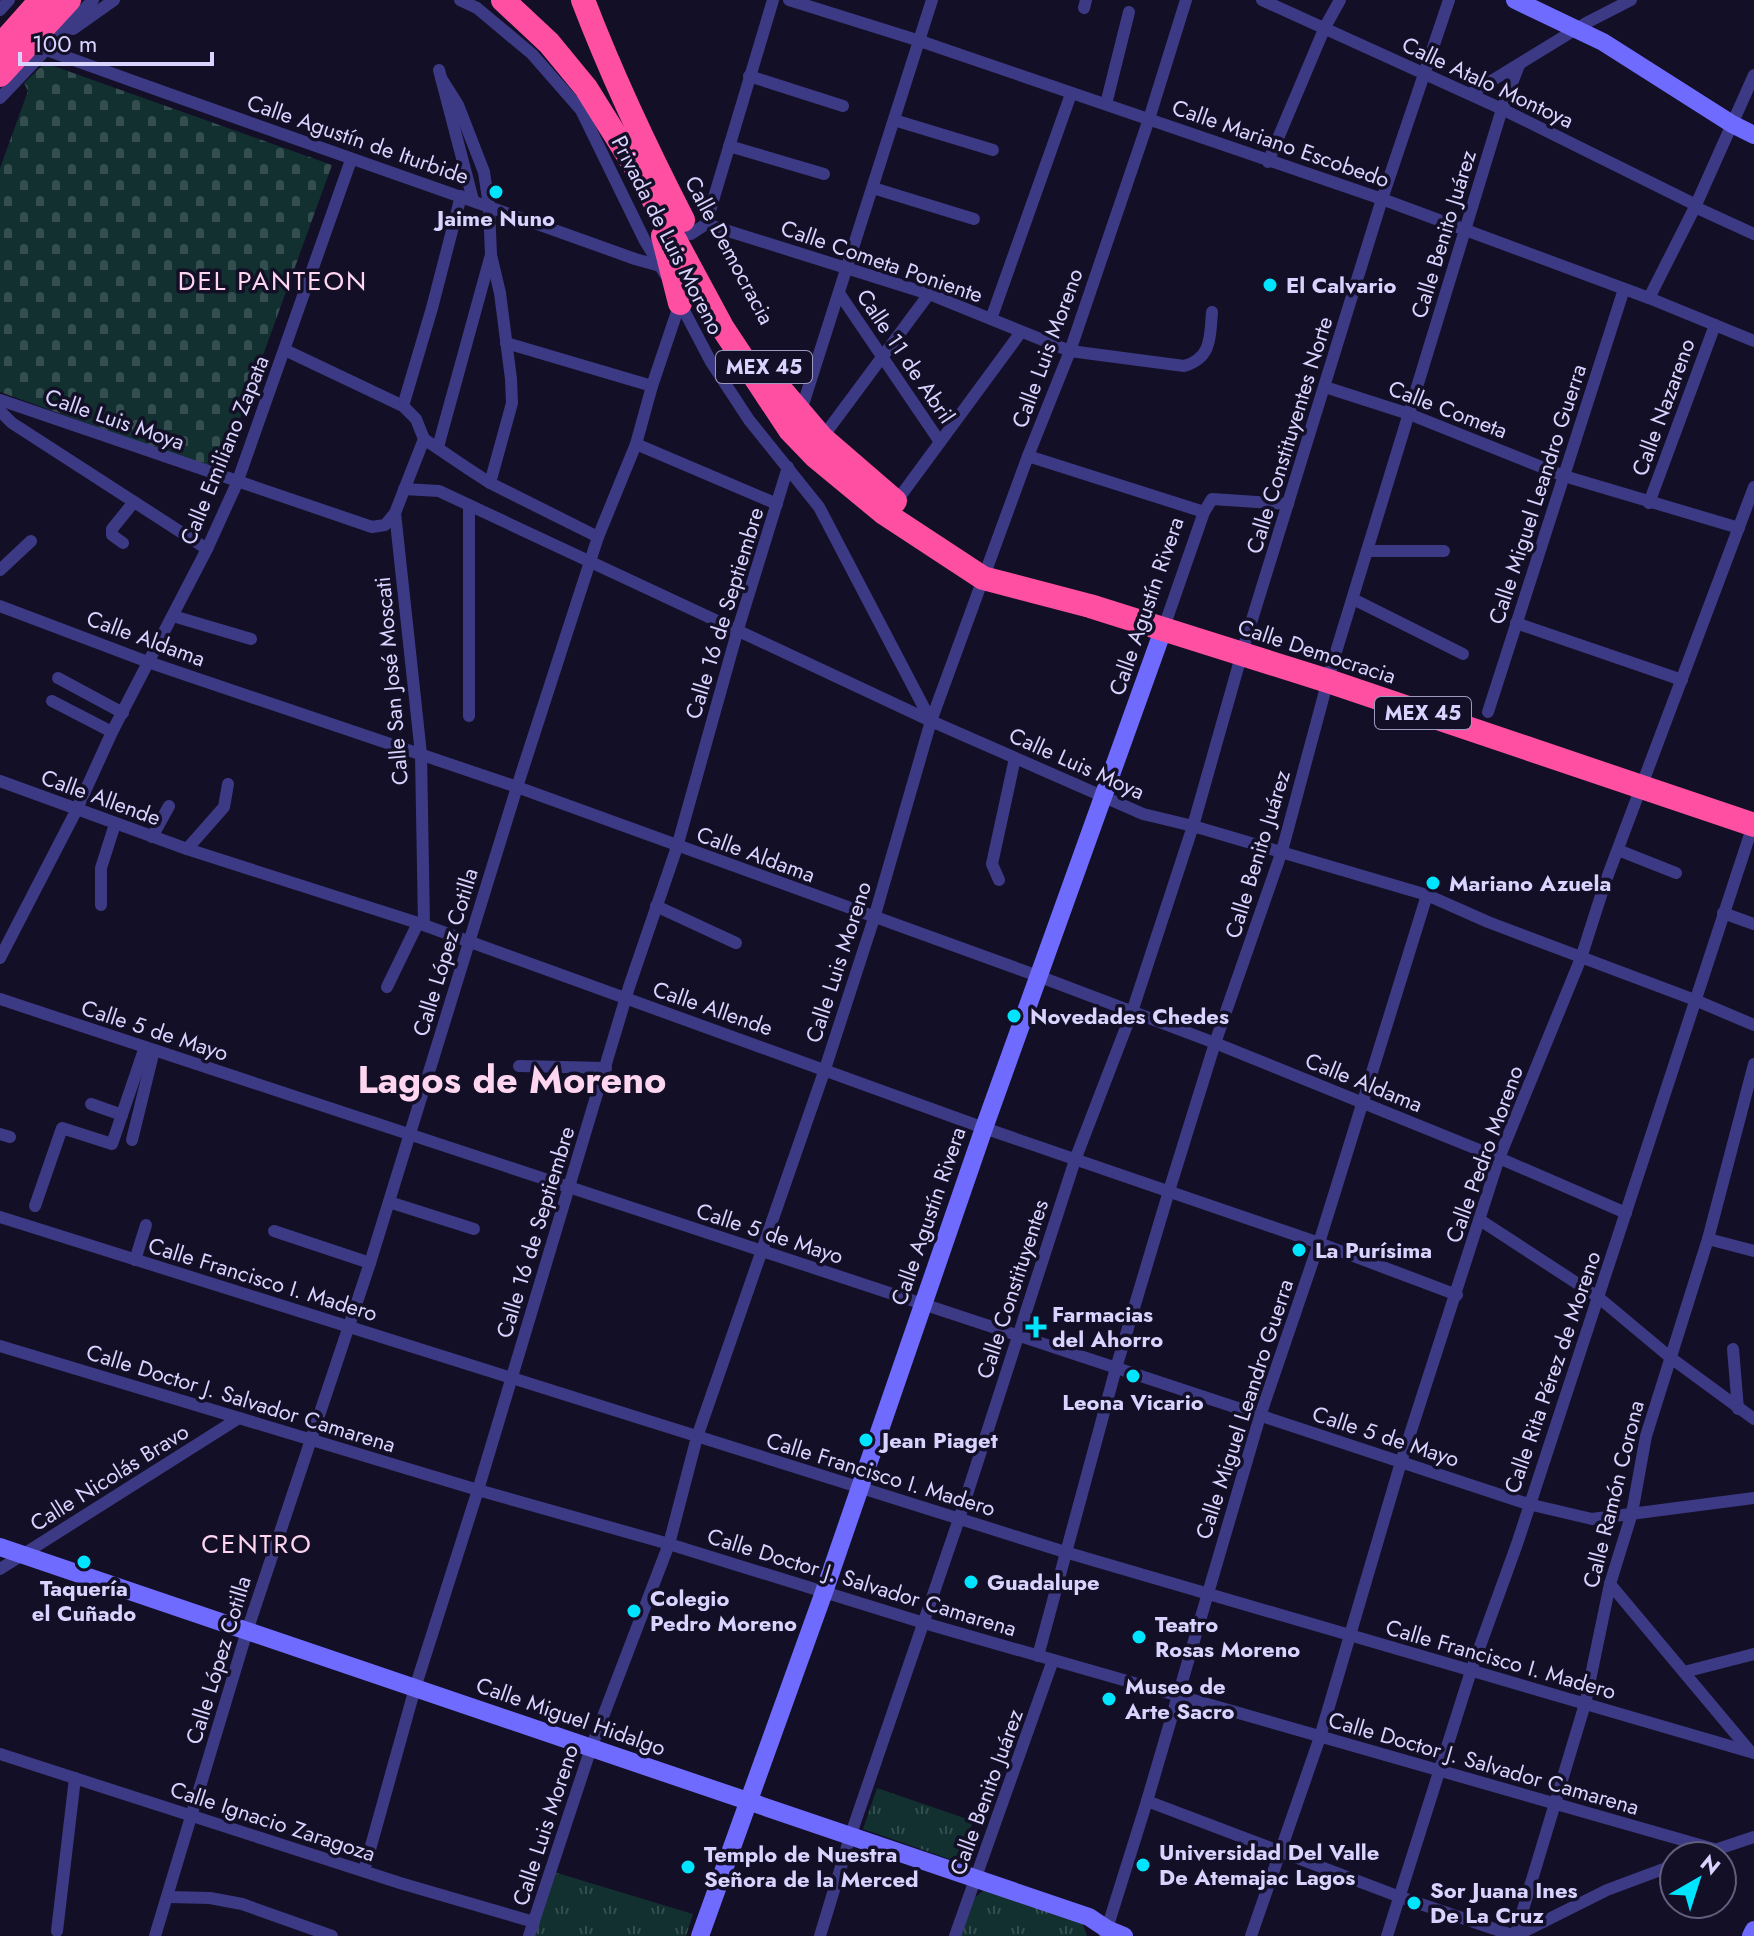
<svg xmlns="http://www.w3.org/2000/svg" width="1754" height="1936" font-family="Jost,sans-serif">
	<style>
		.grass { fill: url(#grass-tufts) }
		.cemetery { fill: url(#cemetery-stones) }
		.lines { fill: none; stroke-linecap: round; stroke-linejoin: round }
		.street { stroke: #3d3a85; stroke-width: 12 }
		.secondary { stroke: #6f6bff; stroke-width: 18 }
		.highway { stroke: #ff4fa3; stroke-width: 24 }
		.poi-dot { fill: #00e5ff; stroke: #130f26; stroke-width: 3 }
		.labels { text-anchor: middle; stroke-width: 7; stroke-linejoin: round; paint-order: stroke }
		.shield { fill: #130f26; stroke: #9e99be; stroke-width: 2 }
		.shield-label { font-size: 20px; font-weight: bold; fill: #d9d4ff }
		.street-label { font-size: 22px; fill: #d9d4ff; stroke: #130f26 }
		.poi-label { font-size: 22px; font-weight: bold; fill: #d9d4ff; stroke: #130f26; text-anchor: start }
		.quarter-label { font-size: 26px; letter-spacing: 2px; fill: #ffd6f0; stroke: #130f26 }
		.town-label { font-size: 38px; font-weight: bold; fill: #ffd6f0; stroke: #130f26 }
	</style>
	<defs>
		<pattern id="grass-tufts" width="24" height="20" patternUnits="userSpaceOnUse" patternTransform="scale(2)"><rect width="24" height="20" fill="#12302f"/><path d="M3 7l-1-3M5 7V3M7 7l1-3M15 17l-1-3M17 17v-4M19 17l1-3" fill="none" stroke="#344d4e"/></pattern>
		<pattern id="cemetery-stones" width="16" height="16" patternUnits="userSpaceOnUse" patternTransform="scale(2)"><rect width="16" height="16" fill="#12302f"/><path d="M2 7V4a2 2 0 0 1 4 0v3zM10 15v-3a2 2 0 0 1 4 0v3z" fill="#344d4e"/></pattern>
	</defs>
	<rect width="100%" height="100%" fill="#130f26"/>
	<g class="grass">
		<polygon points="877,1788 973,1821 961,1858 955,1861 863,1829"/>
		<polygon points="554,1872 693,1914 686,1936 535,1936"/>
		<polygon points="984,1890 1082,1922 1087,1936 959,1936 972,1900"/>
	</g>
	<polygon class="cemetery" points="45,63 332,165 221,471 0,392 0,168 28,91 24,83"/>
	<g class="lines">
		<g class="street">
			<polyline points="460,0 477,8 532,54 581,110 645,241 665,274"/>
			<polyline points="789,0 920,41 1382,199 1649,298 1754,341"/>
			<polyline points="1262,0 1502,109 1696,205"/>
			<polyline points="1084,8 1086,0"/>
			<polyline points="0,10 9,0"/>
			<polyline points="73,29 114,0"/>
			<path d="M44,49c197,72 395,139 591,210l25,7"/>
			<polyline points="439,70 473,200"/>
			<polyline points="749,76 843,106"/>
			<polyline points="441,78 458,105 484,172 489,206 491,255 500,293 511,379 512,403 490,483"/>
			<polyline points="1470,94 1586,23 1631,0"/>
			<polyline points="0,98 93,0"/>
			<polyline points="1106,104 1129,12"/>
			<polyline points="894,120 993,150"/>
			<polyline points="729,146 824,174"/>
			<polyline points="1268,162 1325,27 1340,0"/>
			<polyline points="873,188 974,219"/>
			<polyline points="1695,207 1754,234"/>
			<path d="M706,224l223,70 141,57 114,15c28,-8 26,-29 28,-54"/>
			<polyline points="691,234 706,224 773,0"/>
			<polyline points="839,293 940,442"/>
			<polyline points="1649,298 1695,207 1754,75"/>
			<polyline points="679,301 711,362 749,420 819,507 931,721"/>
			<polyline points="991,319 1071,94"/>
			<polyline points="506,343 652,386"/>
			<polyline points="285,350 403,406 416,419 424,439 467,468 490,483 598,537"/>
			<polyline points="1325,387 1409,414 1564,476 1739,528"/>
			<polyline points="0,400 372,527 385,525 395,513"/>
			<polyline points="403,406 432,308 461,196"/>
			<polyline points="0,411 12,423 207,549"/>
			<polyline points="800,414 932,0"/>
			<polyline points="822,438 929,294"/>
			<polyline points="636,444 777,504"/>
			<polyline points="438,447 490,258"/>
			<polyline points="1028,456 1204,512"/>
			<polyline points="404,489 439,491 931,721 1143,814 1193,826 1427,895 1488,922 1695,1000 1754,1025"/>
			<polyline points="896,502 1021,332"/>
			<polyline points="1649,503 1715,325"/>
			<polyline points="469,505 469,716"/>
			<polyline points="123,543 112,535 112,529 133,503"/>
			<polyline points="1367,551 1444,551"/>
			<polyline points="0,570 31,541"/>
			<polyline points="1353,599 1463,654"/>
			<polyline points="0,606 148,662 517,787 1038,976 1215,1043 1499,1158 1626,1213"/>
			<polyline points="173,616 251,639"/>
			<polyline points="1516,623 1682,680"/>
			<polyline points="1163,630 1204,512 1212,499 1288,504"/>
			<polyline points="58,678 123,713"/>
			<polyline points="52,701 112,732"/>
			<polyline points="1488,712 1624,289"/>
			<polyline points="0,781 187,849 418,923 984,1128 1319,1243 1457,1295"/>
			<polyline points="152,837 169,806"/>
			<polyline points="187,849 224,807 228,784"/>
			<polyline points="1618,850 1676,873"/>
			<polyline points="999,880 992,864 1015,758"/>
			<polyline points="101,905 101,868 115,824"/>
			<polyline points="656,906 736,943"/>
			<polyline points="1723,913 1754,924"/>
			<polyline points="424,925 421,754 395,513 424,439"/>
			<polyline points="0,958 76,811 112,732 207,549 237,483 351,160"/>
			<polyline points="387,987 418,923"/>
			<polyline points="0,999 1528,1504 1592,1519 1754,1498"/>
			<polyline points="519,1066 606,1068"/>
			<polyline points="91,1104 122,1115"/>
			<polyline points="0,1134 10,1137"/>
			<polyline points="132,1140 154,1050"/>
			<polyline points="389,1202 474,1229"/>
			<polyline points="35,1206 62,1128 112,1144 145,1047"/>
			<polyline points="0,1217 1065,1552 1754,1753"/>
			<polyline points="1480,1220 1598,1297 1671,1358 1754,1419"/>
			<polyline points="274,1231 370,1263"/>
			<polyline points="1708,1239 1754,1251"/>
			<polyline points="135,1260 146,1225"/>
			<polyline points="0,1346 478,1490 669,1544 924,1623 1714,1849"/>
			<polyline points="1733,1349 1738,1409"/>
			<polyline points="0,1569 239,1418"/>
			<polyline points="1610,1584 1749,1750"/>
			<polyline points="1038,1656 1116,1368 1169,1191 1215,1043 1282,851 1332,665 1502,109 1519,65"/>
			<polyline points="1684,1672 1754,1654"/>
			<polyline points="0,1754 400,1883 534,1922"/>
			<polyline points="1147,1801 1400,1897 1515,1936 1607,1890 1674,1865"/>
			<polyline points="1697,1856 1754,1837"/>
			<polyline points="364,1871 415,1688 478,1490 629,987 677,847 738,629 788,467"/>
			<polyline points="169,1897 210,1898 242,1904 332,1936"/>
			<polyline points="57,1931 75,1778"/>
			<polyline points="1105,1935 1147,1801 1260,1416 1319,1243 1427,895"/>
			<polyline points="155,1936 247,1631 370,1263 517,787 598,537 636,444 652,386 680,303"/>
			<polyline points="529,1936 591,1748 669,1544 697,1437 825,1069 874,918 931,721 1028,456 1070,351 1149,119 1186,0"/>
			<polyline points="820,1936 850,1837 959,1519 1075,1160 1132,1012 1193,826 1246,639 1382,199 1449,0"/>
			<polyline points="955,1936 1053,1660"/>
			<polyline points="1251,1936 1320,1737 1401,1462 1499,1158 1581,958 1605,883 1754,487"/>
			<polyline points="1387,1936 1471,1671 1517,1544 1754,822"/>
			<polyline points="1515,1936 1585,1704 1610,1584 1632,1513 1646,1436 1708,1239 1754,1064"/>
		</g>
		<g class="secondary">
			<polyline points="1515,0 1603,42 1732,124 1754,135"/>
			<polyline points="0,1547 1089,1917 1107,1929 1124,1936"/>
			<polyline points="700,1936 824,1592 984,1128 1163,630"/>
			<polyline points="1751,1936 1754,1930"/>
		</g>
		<g class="highway">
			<polyline points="503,0 549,43 586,88 639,173 722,327 790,430 815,456 884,513 983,578 1090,606 1328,681 1754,825"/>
			<path d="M583,0c29,76 63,148 100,220"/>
			<polyline points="0,46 41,0"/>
			<polyline points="0,75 69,0"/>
			<polyline points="663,236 680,303"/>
			<polyline points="776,384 822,438 895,501"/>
		</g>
	</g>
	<g class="poi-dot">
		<circle cx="496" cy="192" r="8"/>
		<circle cx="1270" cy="285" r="8"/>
		<circle cx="1433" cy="883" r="8"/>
		<circle cx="1014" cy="1016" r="8"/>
		<circle cx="1299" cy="1250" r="8"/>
		<path d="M1032 1315h8v8h8v8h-8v8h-8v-8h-8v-8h8z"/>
		<circle cx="1133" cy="1376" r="8"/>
		<circle cx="866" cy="1440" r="8"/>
		<circle cx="84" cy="1562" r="8"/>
		<circle cx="971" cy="1582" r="8"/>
		<circle cx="634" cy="1611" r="8"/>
		<circle cx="1139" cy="1637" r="8"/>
		<circle cx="1109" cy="1699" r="8"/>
		<circle cx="1143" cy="1865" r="8"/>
		<circle cx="688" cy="1867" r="8"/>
		<circle cx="1414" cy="1903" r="8"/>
	</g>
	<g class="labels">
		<g class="shield">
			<rect x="716" y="351" width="96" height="32" rx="6"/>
			<rect x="1375" y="697" width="96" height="32" rx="6"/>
		</g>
		<g class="shield-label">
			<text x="764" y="374">MEX 45</text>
			<text x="1423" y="720">MEX 45</text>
		</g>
		<g class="street-label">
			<text transform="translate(1488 82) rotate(25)" y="8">Calle Atalo Montoya</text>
			<text transform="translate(358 139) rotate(19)" y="8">Calle Agustín de Iturbide</text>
			<text transform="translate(1281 143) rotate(19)" y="8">Calle Mariano Escobedo</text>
			<text transform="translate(1443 234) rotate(-73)" y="8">Calle Benito Juárez</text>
			<text transform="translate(668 235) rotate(63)" y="8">Privada de Luis Moreno</text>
			<text transform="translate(730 250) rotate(62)" y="8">Calle Democracia</text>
			<text transform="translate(882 261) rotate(19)" y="8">Calle Cometa Poniente</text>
			<text transform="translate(1047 348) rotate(-70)" y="8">Calle Luis Moreno</text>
			<text transform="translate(906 356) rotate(56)" y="8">Calle 11 de Abril</text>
			<text transform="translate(1663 407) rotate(-70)" y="8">Calle Nazareno</text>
			<text transform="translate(1448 409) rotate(21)" y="8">Calle Cometa</text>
			<text transform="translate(115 419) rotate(19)" y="8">Calle Luis Moya</text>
			<text transform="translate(1289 435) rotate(-73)" y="8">Calle Constituyentes Norte</text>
			<text transform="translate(224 450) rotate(-68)" y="8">Calle Emiliano Zapata</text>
			<text transform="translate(1537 494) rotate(-72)" y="8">Calle Miguel Leandro Guerra</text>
			<text transform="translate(1146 606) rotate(-71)" y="8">Calle Agustín Rivera</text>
			<text transform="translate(724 613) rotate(-73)" y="8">Calle 16 de Septiembre</text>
			<text transform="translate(146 638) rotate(20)" y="8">Calle Aldama</text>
			<text transform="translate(1317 651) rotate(18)" y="8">Calle Democracia</text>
			<text transform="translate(391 681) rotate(-95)" y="8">Calle San José Moscati</text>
			<text transform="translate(1077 763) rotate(24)" y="8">Calle Luis Moya</text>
			<text transform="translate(101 797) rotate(20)" y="8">Calle Allende</text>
			<text transform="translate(756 854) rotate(20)" y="8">Calle Aldama</text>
			<text transform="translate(1257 854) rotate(-73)" y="8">Calle Benito Juárez</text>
			<text transform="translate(445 952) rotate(-73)" y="8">Calle López Cotilla</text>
			<text transform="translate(838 962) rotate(-72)" y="8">Calle Luis Moreno</text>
			<text transform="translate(713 1008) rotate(19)" y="8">Calle Allende</text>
			<text transform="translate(155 1030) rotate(18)" y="8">Calle 5 de Mayo</text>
			<text transform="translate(1364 1082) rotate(22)" y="8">Calle Aldama</text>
			<text transform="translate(1484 1154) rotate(-70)" y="8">Calle Pedro Moreno</text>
			<text transform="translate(928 1216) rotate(-71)" y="8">Calle Agustín Rivera</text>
			<text transform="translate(535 1232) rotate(-73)" y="8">Calle 16 de Septiembre</text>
			<text transform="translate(770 1233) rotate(18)" y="8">Calle 5 de Mayo</text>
			<text transform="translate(263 1279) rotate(17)" y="8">Calle Francisco I. Madero</text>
			<text transform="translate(1012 1289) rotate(-72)" y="8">Calle Constituyentes</text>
			<text transform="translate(1552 1372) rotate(-71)" y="8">Calle Rita Pérez de Moreno</text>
			<text transform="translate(241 1398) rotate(17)" y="8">Calle Doctor J. Salvador Camarena</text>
			<text transform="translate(1244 1409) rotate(-72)" y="8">Calle Miguel Leandro Guerra</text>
			<text transform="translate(1386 1436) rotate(18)" y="8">Calle 5 de Mayo</text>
			<text transform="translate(881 1474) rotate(17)" y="8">Calle Francisco I. Madero</text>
			<text transform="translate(109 1477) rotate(-32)" y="8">Calle Nicolás Bravo</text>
			<text transform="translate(1613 1494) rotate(-76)" y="8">Calle Ramón Corona</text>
			<text transform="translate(862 1582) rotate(17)" y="8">Calle Doctor J. Salvador Camarena</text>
			<text transform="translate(1501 1659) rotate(16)" y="8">Calle Francisco I. Madero</text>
			<text transform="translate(218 1660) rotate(-73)" y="8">Calle López Cotilla</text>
			<text transform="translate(571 1716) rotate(19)" y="8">Calle Miguel Hidalgo</text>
			<text transform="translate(1484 1763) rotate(16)" y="8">Calle Doctor J. Salvador Camarena</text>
			<text transform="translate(986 1792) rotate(-70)" y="8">Calle Benito Juárez</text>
			<text transform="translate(273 1821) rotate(18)" y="8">Calle Ignacio Zaragoza</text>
			<text transform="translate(545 1825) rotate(-72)" y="8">Calle Luis Moreno</text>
		</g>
		<g class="poi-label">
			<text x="496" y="226" text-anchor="middle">Jaime Nuno</text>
			<text x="1286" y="293">El Calvario</text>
			<text x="1449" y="891">Mariano Azuela</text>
			<text x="1030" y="1024">Novedades Chedes</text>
			<text x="1315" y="1258">La Purísima</text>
			<text x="1052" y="1322">Farmacias<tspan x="1052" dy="25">del Ahorro</tspan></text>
			<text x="1133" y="1410" text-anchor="middle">Leona Vicario</text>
			<text x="882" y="1448">Jean Piaget</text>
			<text x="987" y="1590">Guadalupe</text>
			<text x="84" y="1596" text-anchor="middle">Taquería<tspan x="84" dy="25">el Cuñado</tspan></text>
			<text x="650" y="1606">Colegio<tspan x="650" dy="25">Pedro Moreno</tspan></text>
			<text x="1155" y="1632">Teatro<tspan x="1155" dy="25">Rosas Moreno</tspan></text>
			<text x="1125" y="1694">Museo de<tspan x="1125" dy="25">Arte Sacro</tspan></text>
			<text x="1159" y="1860">Universidad Del Valle<tspan x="1159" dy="25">De Atemajac Lagos</tspan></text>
			<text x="704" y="1862">Templo de Nuestra<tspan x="704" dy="25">Señora de la Merced</tspan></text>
			<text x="1430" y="1898">Sor Juana Ines<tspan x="1430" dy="25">De La Cruz</tspan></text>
		</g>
		<g class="quarter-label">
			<text x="273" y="290">DEL PANTEON</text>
			<text x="257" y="1553">CENTRO</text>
		</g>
		<g class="town-label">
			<text x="512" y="1093">Lagos de Moreno</text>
		</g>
	</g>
	<g transform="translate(1698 1880) rotate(39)"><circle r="38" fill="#130f26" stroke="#625e7d" stroke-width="2"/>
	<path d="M0-6L14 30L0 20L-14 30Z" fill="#00e5ff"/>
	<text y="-12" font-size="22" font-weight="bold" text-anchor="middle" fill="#d9d4ff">N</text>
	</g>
	<path d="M20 52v12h192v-12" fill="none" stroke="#d9d4ff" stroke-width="4"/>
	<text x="32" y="52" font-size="24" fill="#d9d4ff" stroke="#130f26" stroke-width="6" paint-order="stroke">100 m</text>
</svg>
